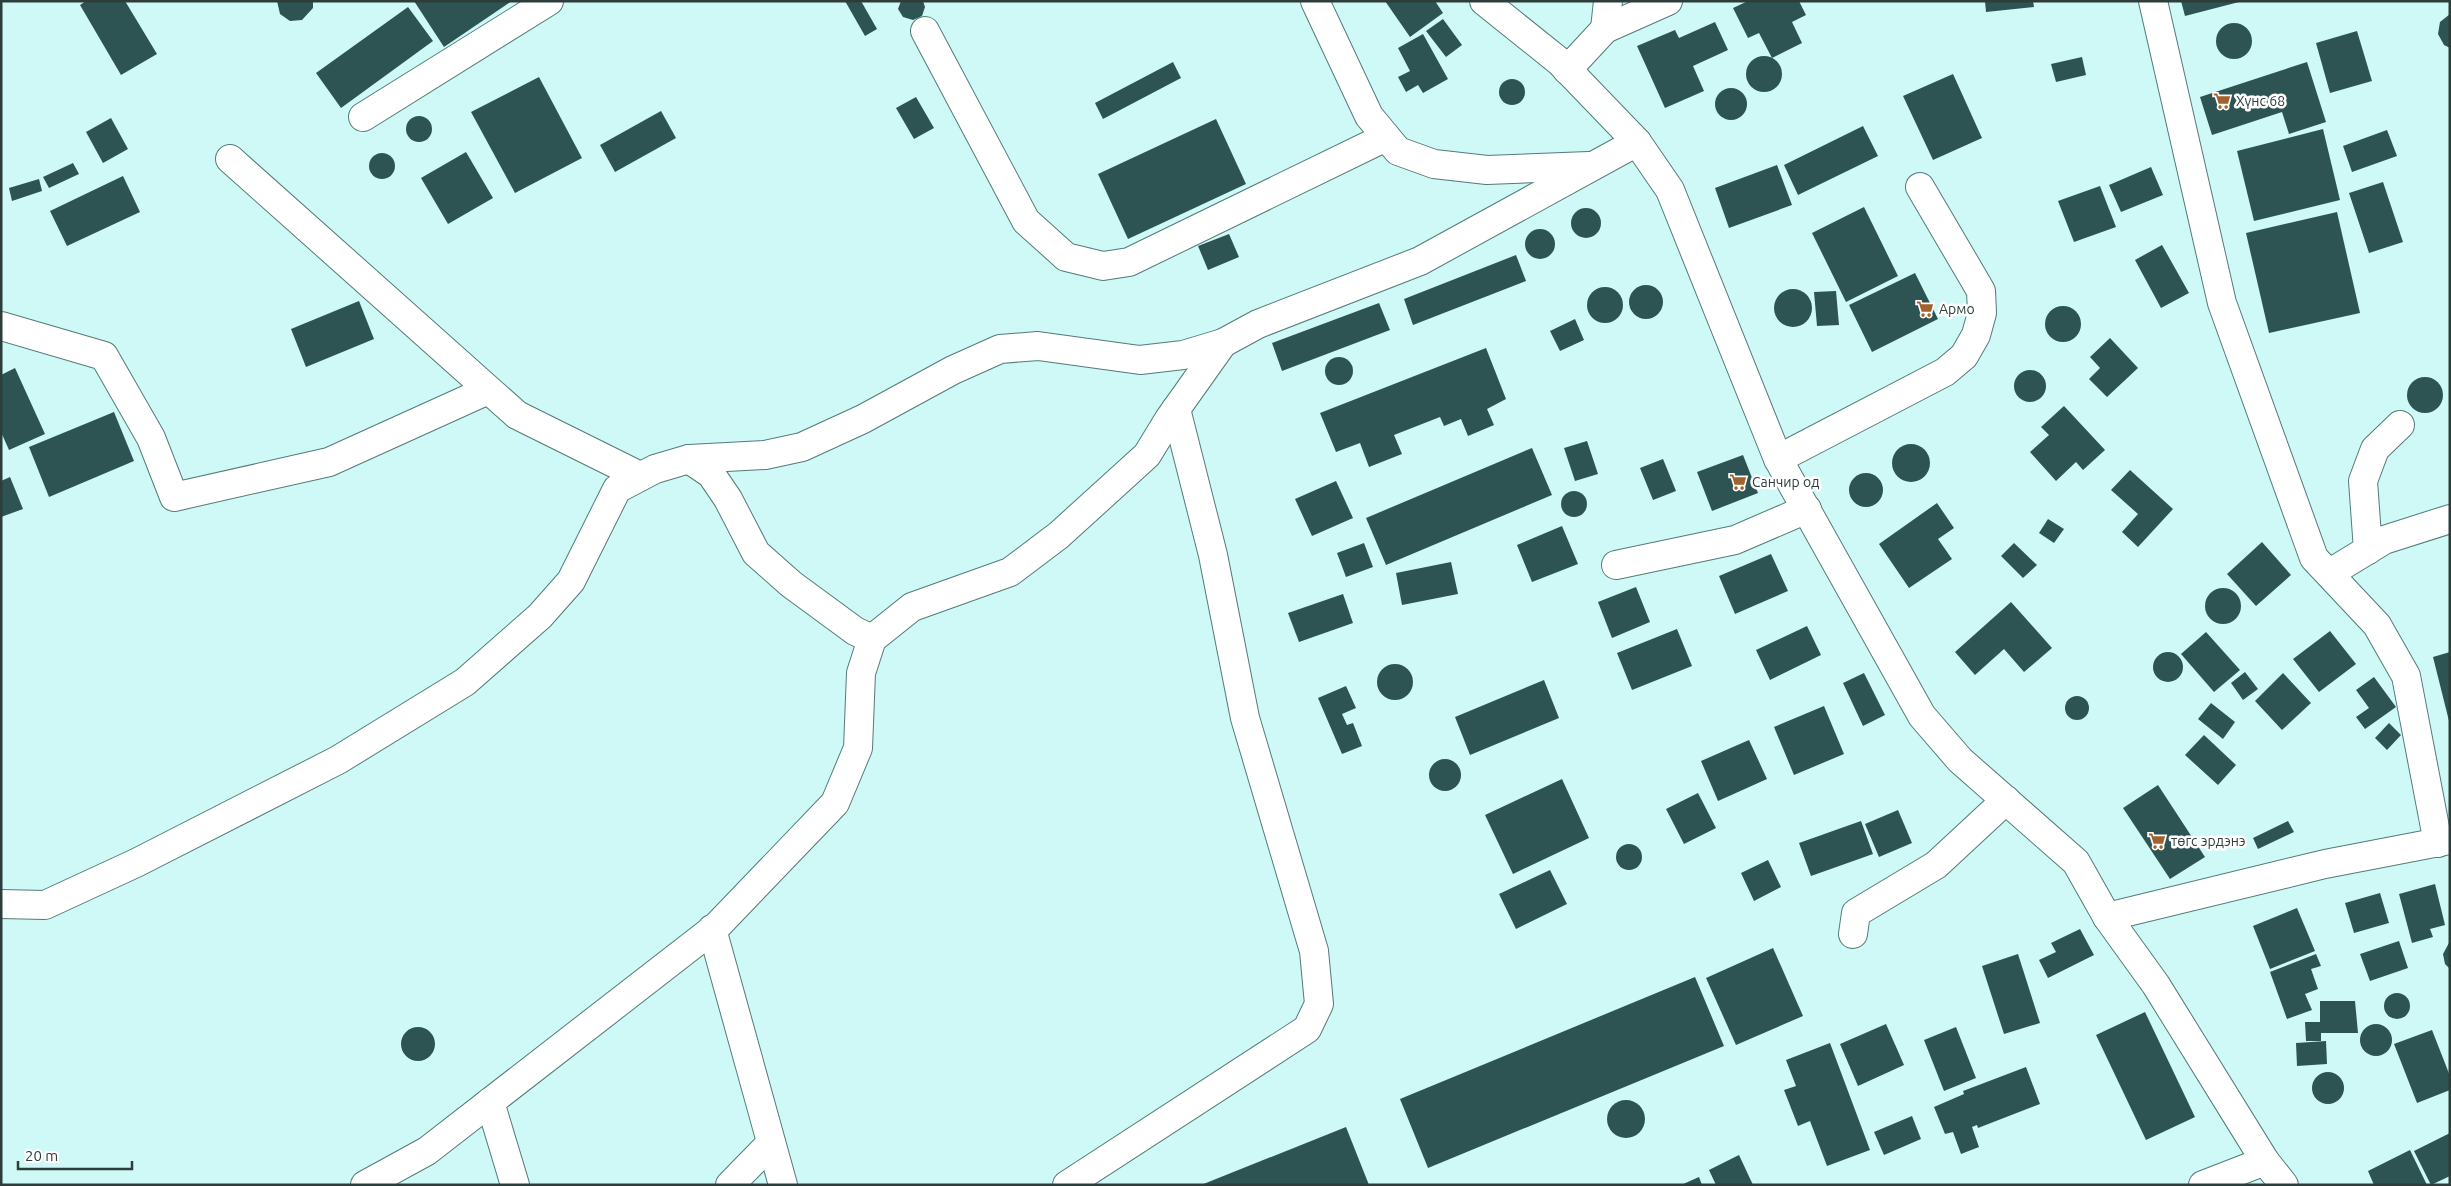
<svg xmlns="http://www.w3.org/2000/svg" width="2451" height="1186" font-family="Ubuntu,sans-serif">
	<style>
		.building { fill: #2d5452 }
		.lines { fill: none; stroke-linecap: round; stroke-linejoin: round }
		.minor-casing { stroke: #537b78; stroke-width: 30 }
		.minor { stroke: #fff; stroke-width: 28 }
		.labels { text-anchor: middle; stroke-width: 5; stroke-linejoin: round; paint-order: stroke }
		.poi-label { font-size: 14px; fill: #2c3d3c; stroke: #fff; text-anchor: start }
	</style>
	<rect width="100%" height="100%" fill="#cef9f6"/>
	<g class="building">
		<polygon points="86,1 125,1 157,54 121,75 80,5"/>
		<polygon points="277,1 313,1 313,8 302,20 290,21 280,14"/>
		<polygon points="414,1 512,1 444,47"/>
		<polygon points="845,1 861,1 877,29 865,36"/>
		<polygon points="901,1 923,1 925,7 922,16 913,20 903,17 898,9"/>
		<polygon points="1385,1 1435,1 1443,13 1410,37"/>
		<polygon points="1748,1 1799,1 1806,15 1792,22 1802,43 1772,58 1759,33 1748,38 1733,8"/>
		<polygon points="1985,1 2033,1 2034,7 1986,12"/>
		<polygon points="2181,1 2239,1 2239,2 2185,16"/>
		<polygon points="408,7 433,41 341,108 316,73"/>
		<polygon points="2450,14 2450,48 2444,45 2438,34 2440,22"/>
		<polygon points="1443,19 1462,45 1446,57 1426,31"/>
		<polygon points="1715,22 1728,50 1693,66 1704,91 1665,108 1637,46 1675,30 1679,38"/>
		<circle cx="2234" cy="41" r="18"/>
		<polygon points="2357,31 2372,81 2330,93 2316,43"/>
		<polygon points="1423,34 1448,79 1423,93 1418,85 1406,92 1398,77 1410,71 1398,48"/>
		<circle cx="1764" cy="74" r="18"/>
		<polygon points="2082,57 2086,75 2056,82 2051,64"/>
		<polygon points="1173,62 1181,78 1103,119 1095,103"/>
		<polygon points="2307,62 2326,122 2289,134 2282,112 2212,135 2200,97"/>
		<polygon points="1953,74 1982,138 1933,160 1903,96"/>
		<polygon points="539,77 582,158 515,193 471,112"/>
		<circle cx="1512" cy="92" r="13"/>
		<circle cx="1731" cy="104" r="16"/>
		<polygon points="916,97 934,128 914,139 896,108"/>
		<polygon points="661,111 676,138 615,172 600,145"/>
		<circle cx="419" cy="129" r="13"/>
		<polygon points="111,118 128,149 103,163 86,132"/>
		<polygon points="1216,119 1246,184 1128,239 1098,174"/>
		<polygon points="1863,126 1878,156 1798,195 1784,165"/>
		<polygon points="2323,129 2340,200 2254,221 2237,151"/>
		<polygon points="2387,130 2397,156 2352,172 2343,146"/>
		<polygon points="466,152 493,198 448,224 421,178"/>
		<circle cx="382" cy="166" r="13"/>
		<polygon points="73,163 79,174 49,188 43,177"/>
		<polygon points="1777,165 1792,205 1729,228 1715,188"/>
		<polygon points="2151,167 2163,195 2121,212 2109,185"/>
		<polygon points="123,176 140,212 67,246 50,211"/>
		<polygon points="39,179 42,191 12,201 9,188"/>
		<polygon points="2383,182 2403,242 2369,253 2349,193"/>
		<polygon points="2100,186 2116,227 2074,242 2058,201"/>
		<polygon points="1864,207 1898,276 1846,302 1812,233"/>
		<circle cx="1586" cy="223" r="15"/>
		<polygon points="2337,212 2360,313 2269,333 2246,233"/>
		<circle cx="1540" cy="244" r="15"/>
		<polygon points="1229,234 1239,257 1208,270 1198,246"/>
		<polygon points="2162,245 2189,293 2161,308 2135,260"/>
		<polygon points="1516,255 1526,281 1413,325 1404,299"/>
		<polygon points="1915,273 1938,319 1872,352 1849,305"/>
		<circle cx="1646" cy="302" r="17"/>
		<circle cx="1605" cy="305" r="18"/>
		<circle cx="1793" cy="308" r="19"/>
		<polygon points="1836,291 1839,325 1817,326 1814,292"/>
		<polygon points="359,301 374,339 306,367 291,329"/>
		<polygon points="1379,303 1390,330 1282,371 1272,343"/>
		<circle cx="2063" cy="324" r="18"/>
		<polygon points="1575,319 1584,340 1560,351 1550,331"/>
		<polygon points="2110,338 2138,368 2107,397 2089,379 2100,368 2090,357"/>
		<polygon points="1486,348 1506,399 1487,409 1494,425 1468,436 1461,419 1444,426 1440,417 1394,435 1402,454 1369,467 1360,443 1336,452 1320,413"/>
		<circle cx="1339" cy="371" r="14"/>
		<polygon points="15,368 45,434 9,450 1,432 1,375"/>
		<circle cx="2030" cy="386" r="16"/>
		<circle cx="2425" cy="395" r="18"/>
		<polygon points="2064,406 2105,450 2083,470 2076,462 2056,481 2030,452 2049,435 2041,427"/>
		<polygon points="114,412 134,461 49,497 29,447"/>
		<polygon points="1587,441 1598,474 1575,481 1564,448"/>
		<circle cx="1911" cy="463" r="19"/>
		<polygon points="1532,448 1552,495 1386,565 1366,518"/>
		<polygon points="1743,455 1758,493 1712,511 1697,472"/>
		<polygon points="1663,459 1676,491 1653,500 1640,468"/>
		<polygon points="2130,470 2173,509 2138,547 2122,532 2138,514 2111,490"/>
		<circle cx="1866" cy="490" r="17"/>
		<polygon points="10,477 23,509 1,517 1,481"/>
		<polygon points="1336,481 1353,518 1312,536 1295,499"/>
		<circle cx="1574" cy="504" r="13"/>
		<polygon points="1937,503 1954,528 1938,539 1952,559 1909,588 1879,544"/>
		<polygon points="2048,519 2064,529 2054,543 2039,533"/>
		<polygon points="1562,526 1578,564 1532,582 1517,545"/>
		<polygon points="2262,542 2291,575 2256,606 2227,574"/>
		<polygon points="1364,543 1373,567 1346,577 1337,553"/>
		<polygon points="2014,543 2037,565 2023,578 2001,556"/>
		<polygon points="1771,554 1788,591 1735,614 1719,576"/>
		<polygon points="1451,562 1458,594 1402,605 1396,573"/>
		<polygon points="1636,587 1650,622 1612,638 1598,602"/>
		<circle cx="2223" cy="606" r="18"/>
		<polygon points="1343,594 1353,623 1299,642 1288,613"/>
		<polygon points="2011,602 2052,648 2024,672 2004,649 1975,675 1955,652"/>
		<polygon points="1807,626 1821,655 1770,680 1756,650"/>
		<polygon points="1677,629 1692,666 1632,690 1617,653"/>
		<polygon points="2330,631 2356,664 2319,692 2293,659"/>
		<polygon points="2206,632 2240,670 2214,692 2181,654"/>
		<circle cx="2168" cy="667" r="15"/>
		<polygon points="2450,652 2450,721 2449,721 2433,657"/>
		<circle cx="1395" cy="682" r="18"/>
		<polygon points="2245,672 2258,689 2243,700 2231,683"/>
		<polygon points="1864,673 1885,715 1863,726 1843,683"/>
		<polygon points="2283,673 2311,703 2282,730 2255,701"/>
		<polygon points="2374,677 2396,707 2365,729 2356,717 2369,708 2356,690"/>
		<polygon points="1544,680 1559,718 1470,755 1455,717"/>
		<polygon points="1346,686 1356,708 1342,714 1347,725 1353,723 1362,746 1342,754 1318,698"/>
		<circle cx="2077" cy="708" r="12"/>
		<polygon points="2211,703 2235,722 2223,739 2198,719"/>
		<polygon points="1824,706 1844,754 1794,775 1774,727"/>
		<polygon points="2389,723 2401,735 2387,750 2375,738"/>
		<polygon points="2204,735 2236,765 2218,785 2185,755"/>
		<polygon points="1749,740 1767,779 1718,801 1701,761"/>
		<circle cx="1445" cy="775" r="16"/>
		<polygon points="1562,779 1589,838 1513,874 1485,815"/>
		<polygon points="2158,785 2205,857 2170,879 2123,808"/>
		<polygon points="1698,793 1716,828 1684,844 1666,809"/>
		<polygon points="1898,810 1912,843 1879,857 1865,824"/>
		<polygon points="1861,821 1873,854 1811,876 1799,843"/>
		<polygon points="2288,821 2294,832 2258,849 2253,838"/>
		<circle cx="1629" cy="857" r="13"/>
		<polygon points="1768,860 1781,887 1754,901 1741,873"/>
		<polygon points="1550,870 1567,904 1516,929 1499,894"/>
		<polygon points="2435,884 2445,925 2430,929 2433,937 2412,943 2399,894"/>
		<polygon points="2380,893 2389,923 2354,933 2345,903"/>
		<polygon points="2297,908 2315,951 2270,969 2253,926"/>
		<polygon points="2080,929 2094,955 2048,978 2039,960 2056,952 2051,943"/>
		<polygon points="2399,941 2408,968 2370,981 2360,954"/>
		<polygon points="2450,941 2450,969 2445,964 2443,954"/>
		<polygon points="1773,948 1803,1016 1736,1045 1706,978"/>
		<polygon points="2018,954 2040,1023 2004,1034 1982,966"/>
		<polygon points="2316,954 2321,966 2311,969 2318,989 2305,994 2312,1010 2287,1019 2270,972"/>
		<polygon points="1695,977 1724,1046 1428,1168 1400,1099"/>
		<circle cx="2397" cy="1006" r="13"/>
		<polygon points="2320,1001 2355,1001 2358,1033 2321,1033 2321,1041 2306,1041 2305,1022 2320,1022"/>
		<polygon points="2145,1012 2195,1117 2146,1140 2096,1035"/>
		<polygon points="1886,1024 1904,1065 1858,1086 1840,1044"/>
		<circle cx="2376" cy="1040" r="16"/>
		<polygon points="1956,1027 1976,1078 1944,1091 1924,1040"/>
		<circle cx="418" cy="1044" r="17"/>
		<polygon points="2432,1030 2450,1076 2450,1090 2417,1103 2394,1044"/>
		<polygon points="2326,1041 2327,1064 2297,1066 2296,1043"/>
		<polygon points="1830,1043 1870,1150 1827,1166 1810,1121 1798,1126 1784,1090 1796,1086 1786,1060"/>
		<polygon points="2026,1067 2040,1104 1978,1128 1977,1125 1972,1127 1979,1147 1961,1154 1953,1132 1945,1134 1934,1107 1964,1094 1963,1091"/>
		<circle cx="2328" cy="1088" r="16"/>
		<circle cx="1626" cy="1119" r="19"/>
		<polygon points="1912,1116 1921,1139 1884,1155 1874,1132"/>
		<polygon points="1346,1127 1369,1185 1201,1185"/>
		<polygon points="2450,1133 2450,1176 2431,1185 2414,1151"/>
		<polygon points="2410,1150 2427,1185 2374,1185 2368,1171"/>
		<polygon points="1739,1155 1753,1185 1716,1185 1709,1170"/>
		<polygon points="1699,1177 1702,1185 1681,1185"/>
	</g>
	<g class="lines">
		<g class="minor-casing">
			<g id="minor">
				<polyline points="1315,1 1369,116 1398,151 1434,164 1487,170 1589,166"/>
				<polyline points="1484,1 1560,62 1637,142 1670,190 1778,459 1922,716 1960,760 2076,862 2107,917 2156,985 2265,1161 2203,1185"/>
				<polyline points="2153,1 2222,303 2314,558 2377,625 2406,676 2438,843"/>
				<polyline points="1605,29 1608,1"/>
				<polyline points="925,31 1026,221 1066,257 1103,266 1129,262 1386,137"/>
				<polyline points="1567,70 1605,29 1668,1"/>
				<polyline points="363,117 549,1"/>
				<polyline points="230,159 517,415 640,476"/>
				<polyline points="1,326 104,356 151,438 174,497 329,462 488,390"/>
				<polyline points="689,459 711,474 728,499 756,553 791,584 855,631 872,639"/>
				<polyline points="1778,459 1945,372 1964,356 1976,335 1982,313 1981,291 1920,187"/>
				<polyline points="2368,550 2363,481 2375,449 2400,425"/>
				<polyline points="1616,565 1735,540 1807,509"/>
				<polyline points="2330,573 2384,540 2450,519"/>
				<polyline points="1,904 45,905 136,863 338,760 465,682 540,616 571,581 617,489 655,469 689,459 765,455 802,447 863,419 953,370 1000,349 1038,346 1140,360 1183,355 1223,343"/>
				<polyline points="2107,917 2325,864 2450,840"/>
				<polyline points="712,929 783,1185"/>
				<polyline points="1853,934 1856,913 1936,865 2006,800"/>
				<polyline points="490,1102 515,1185"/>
				<polyline points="2265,1161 2284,1185"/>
				<polyline points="365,1185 427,1151 717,926 835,803 858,748 861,673 872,639 912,607 1010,572 1059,535 1147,455 1169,419 1223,343 1258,324 1420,261 1637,142"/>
				<polyline points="730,1185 771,1143"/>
				<polyline points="1067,1185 1307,1029 1319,1004 1314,951 1245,718 1213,555 1176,409"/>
			</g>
		</g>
		<use href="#minor" class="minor"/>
	</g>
	<defs>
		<g id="supermarket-bare" transform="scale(1.35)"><path d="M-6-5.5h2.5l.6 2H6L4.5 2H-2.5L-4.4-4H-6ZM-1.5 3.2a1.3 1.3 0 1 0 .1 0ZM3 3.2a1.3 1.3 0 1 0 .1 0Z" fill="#a2622c" stroke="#fff" stroke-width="2.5" paint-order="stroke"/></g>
	</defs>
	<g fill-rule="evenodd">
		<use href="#supermarket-bare" x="2222" y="101"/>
		<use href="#supermarket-bare" x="1925" y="309"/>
		<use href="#supermarket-bare" x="1738" y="482"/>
		<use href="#supermarket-bare" x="2157" y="841"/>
	</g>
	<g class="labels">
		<g class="poi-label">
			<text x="2236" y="106">Хүнс 68</text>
			<text x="1939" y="314">Армо</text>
			<text x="1752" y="487">Санчир од</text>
			<text x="2171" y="846">төгс эрдэнэ</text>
		</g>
	</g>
	<rect width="2451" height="1186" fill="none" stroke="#2c3d3c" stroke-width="5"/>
	<path d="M18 1161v8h114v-8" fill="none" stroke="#2c3d3c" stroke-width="2.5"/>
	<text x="25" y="1161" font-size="15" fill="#2c3d3c" stroke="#ffffff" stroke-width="4" paint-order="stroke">20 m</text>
</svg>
